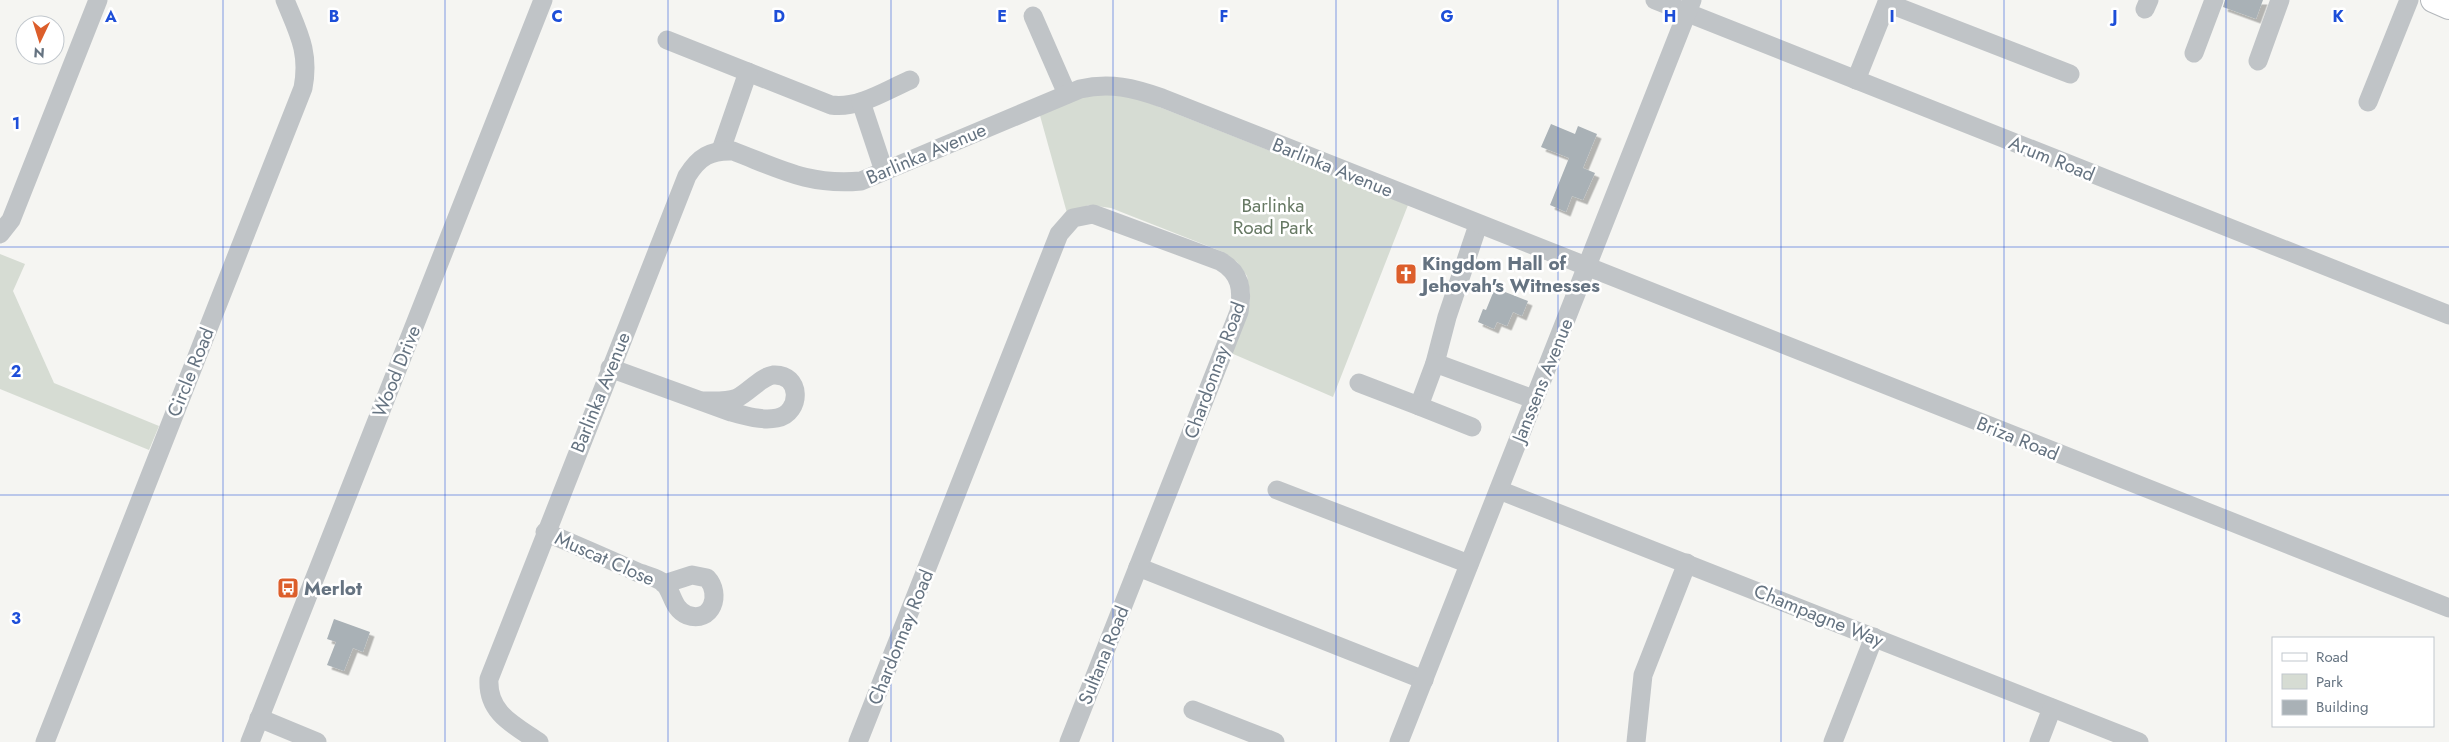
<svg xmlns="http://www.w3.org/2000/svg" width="2449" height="742" font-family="Jost,sans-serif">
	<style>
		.green { fill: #d6dcd3 }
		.building { fill: #a9b1b6; filter: url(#shadow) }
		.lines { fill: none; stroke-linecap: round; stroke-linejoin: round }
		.major-casing { stroke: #b3b7bb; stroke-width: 26 }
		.minor { stroke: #c0c4c7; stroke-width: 19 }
		.major { stroke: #fff; stroke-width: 24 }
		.grid { fill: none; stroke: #1d4ed8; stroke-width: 1; stroke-opacity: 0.55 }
		.labels { text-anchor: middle; stroke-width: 5; stroke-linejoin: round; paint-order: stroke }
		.street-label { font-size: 19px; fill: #657381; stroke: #fff }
		.park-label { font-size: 19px; fill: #677964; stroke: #fff }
		.poi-label { font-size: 19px; font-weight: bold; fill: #657381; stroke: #fff; text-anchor: start }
		.grid-label { font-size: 16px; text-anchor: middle; font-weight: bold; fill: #1d4ed8; stroke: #fff; stroke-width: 5; stroke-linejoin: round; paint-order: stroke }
	</style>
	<defs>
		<filter id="shadow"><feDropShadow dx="4.5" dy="4.5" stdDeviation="0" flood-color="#0004"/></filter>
	</defs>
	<rect width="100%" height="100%" fill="#f5f5f2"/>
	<g class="green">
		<polygon points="1094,93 1134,97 1408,205 1333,397 1231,353 1250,303 1250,294 1247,276 1237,262 1223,252 1111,208 1089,205 1067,213 1039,112"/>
		<polygon points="0,254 25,264 13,291 54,383 159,426 149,450 0,389"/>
	</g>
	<g class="building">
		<polygon points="2225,0 2263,0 2256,19 2223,7"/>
		<polygon points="1551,124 1575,134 1578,126 1597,134 1583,168 1595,173 1583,200 1572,196 1566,212 1550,205 1569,158 1541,147"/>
		<polygon points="1495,288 1528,301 1522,316 1513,312 1507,326 1497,322 1494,329 1478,322 1483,309 1486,310"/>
		<polygon points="334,619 370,632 363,652 353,648 344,671 327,665 336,642 327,639"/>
	</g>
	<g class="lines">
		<g class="major-casing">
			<polyline id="major" points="2433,0 2449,7"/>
		</g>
		<g class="minor">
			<polyline points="1655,0 2449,315"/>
			<polyline points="1887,3 2070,74"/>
			<polyline points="2145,9 2149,0"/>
			<polyline points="1033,16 1067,94"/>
			<path d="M667,40l164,65c27,4 54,-14 79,-25"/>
			<polyline points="2194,53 2214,0"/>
			<polyline points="2258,61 2280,0"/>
			<polyline points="1856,80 1888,0"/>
			<polyline points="861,102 884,171"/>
			<polyline points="2368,102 2409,0"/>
			<polyline points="721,150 748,72"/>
			<polyline points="0,234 11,220 98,0"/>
			<polyline points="1435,363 1447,317 1478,225"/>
			<path d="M610,368l121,44c14,4 31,9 46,6 25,-5 25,-45 -4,-43 -12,2 -24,17 -36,23 -10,4 -23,3 -34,3"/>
			<polyline points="1359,383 1419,406 1435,363 1533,399"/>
			<polyline points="1419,406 1472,427"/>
			<polyline points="1277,490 1469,564"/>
			<polyline points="1499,490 2139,742"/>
			<path d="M545,532c31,13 61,26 92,40 7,3 22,6 28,12 8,10 8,25 22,31 25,9 35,-21 20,-37l-15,-3 -28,9"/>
			<polyline points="1138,567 1424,680"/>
			<polyline points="1193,710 1275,742"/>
			<polyline points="259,718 317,742"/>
			<path d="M45,742l258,-654c7,-36 -5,-56 -18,-88"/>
			<polyline points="250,742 543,0"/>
			<path d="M539,742c-25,-17 -52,-29 -50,-63l198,-503c12,-19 23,-26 46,-25 47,18 76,35 128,30l219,-92c30,-7 54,-1 82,9l1287,510"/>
			<path d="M858,742l201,-508 14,-16 20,-4 127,47c21,12 23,29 19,51l-170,430"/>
			<polyline points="1399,742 1692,0"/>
			<polyline points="1636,742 1643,675 1687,563"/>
			<polyline points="1833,742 1874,637"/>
			<polyline points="2039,742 2052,708"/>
		</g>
		<use href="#major" class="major"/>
	</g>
	<path class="grid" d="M223,0v742M445,0v742M668,0v742M891,0v742M1113,0v742M1336,0v742M1558,0v742M1781,0v742M2004,0v742M2226,0v742M0,247h2449M0,495h2449"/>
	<defs>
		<g id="church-square" transform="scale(1.125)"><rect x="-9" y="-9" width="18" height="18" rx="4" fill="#dc5e2b" stroke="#fff"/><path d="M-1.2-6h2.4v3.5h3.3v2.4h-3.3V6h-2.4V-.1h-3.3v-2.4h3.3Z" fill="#fff"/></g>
		<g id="bus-square" transform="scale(1.125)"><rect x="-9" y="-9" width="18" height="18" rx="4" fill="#dc5e2b" stroke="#fff"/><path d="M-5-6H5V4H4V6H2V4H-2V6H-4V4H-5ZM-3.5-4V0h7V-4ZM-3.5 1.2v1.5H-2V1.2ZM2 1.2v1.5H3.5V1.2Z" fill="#fff"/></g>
	</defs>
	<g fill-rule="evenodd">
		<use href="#church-square" x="1406" y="274"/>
		<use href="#bus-square" x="288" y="588"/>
	</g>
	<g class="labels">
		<g class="street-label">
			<text transform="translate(926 153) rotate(-23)" y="7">Barlinka Avenue</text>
			<text transform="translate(2052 158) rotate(22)" y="7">Arum Road</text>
			<text transform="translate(1333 167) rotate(22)" y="7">Barlinka Avenue</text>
			<text transform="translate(1214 370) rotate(-70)" y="7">Chardonnay Road</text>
			<text transform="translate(396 371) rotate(-68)" y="7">Wood Drive</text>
			<text transform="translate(190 372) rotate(-68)" y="7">Circle Road</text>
			<text transform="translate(1542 380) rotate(-68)" y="7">Janssens Avenue</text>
			<text transform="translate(600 392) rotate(-68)" y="7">Barlinka Avenue</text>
			<text transform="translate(2018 438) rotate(22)" y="7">Briza Road</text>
			<text transform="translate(605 558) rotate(24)" y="7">Muscat Close</text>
			<text transform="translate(1819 615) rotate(22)" y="7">Champagne Way</text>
			<text transform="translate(900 637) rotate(-68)" y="7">Chardonnay Road</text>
			<text transform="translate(1103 655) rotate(-68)" y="7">Sultana Road</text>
		</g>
		<g class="park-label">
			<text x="1273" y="212">Barlinka<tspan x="1273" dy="22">Road Park</tspan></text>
		</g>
		<g class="poi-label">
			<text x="1422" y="270">Kingdom Hall of<tspan x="1422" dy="22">Jehovah's Witnesses</tspan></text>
			<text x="304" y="595">Merlot</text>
		</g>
	</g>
	<g class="grid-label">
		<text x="111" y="22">A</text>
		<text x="334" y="22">B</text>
		<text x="557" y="22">C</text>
		<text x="779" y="22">D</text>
		<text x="1002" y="22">E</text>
		<text x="1224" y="22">F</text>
		<text x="1447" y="22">G</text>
		<text x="1670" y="22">H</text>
		<text x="1892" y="22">I</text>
		<text x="2115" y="22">J</text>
		<text x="2338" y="22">K</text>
		<text x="16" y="129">1</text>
		<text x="16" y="377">2</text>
		<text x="16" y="624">3</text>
	</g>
	<rect x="2272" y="637" width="162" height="90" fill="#ffffff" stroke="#c1c7cd"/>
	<rect x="2282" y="653" width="25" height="8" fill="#ffffff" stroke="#c1c7cd"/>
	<text x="2316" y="662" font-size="15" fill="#657381">Road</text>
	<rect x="2282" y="674" width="25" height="15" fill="#d6dcd3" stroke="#c1c7cd"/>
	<text x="2316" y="687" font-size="15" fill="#657381">Park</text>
	<rect x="2282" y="700" width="25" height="15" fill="#a9b1b6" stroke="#c1c7cd"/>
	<text x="2316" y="712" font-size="15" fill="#657381">Building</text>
	<g transform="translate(40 40) rotate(184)"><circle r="24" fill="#ffffff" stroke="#c1c7cd"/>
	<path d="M0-4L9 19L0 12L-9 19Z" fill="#dc5e2b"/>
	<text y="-8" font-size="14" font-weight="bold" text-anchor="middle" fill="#657381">N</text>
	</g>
</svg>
